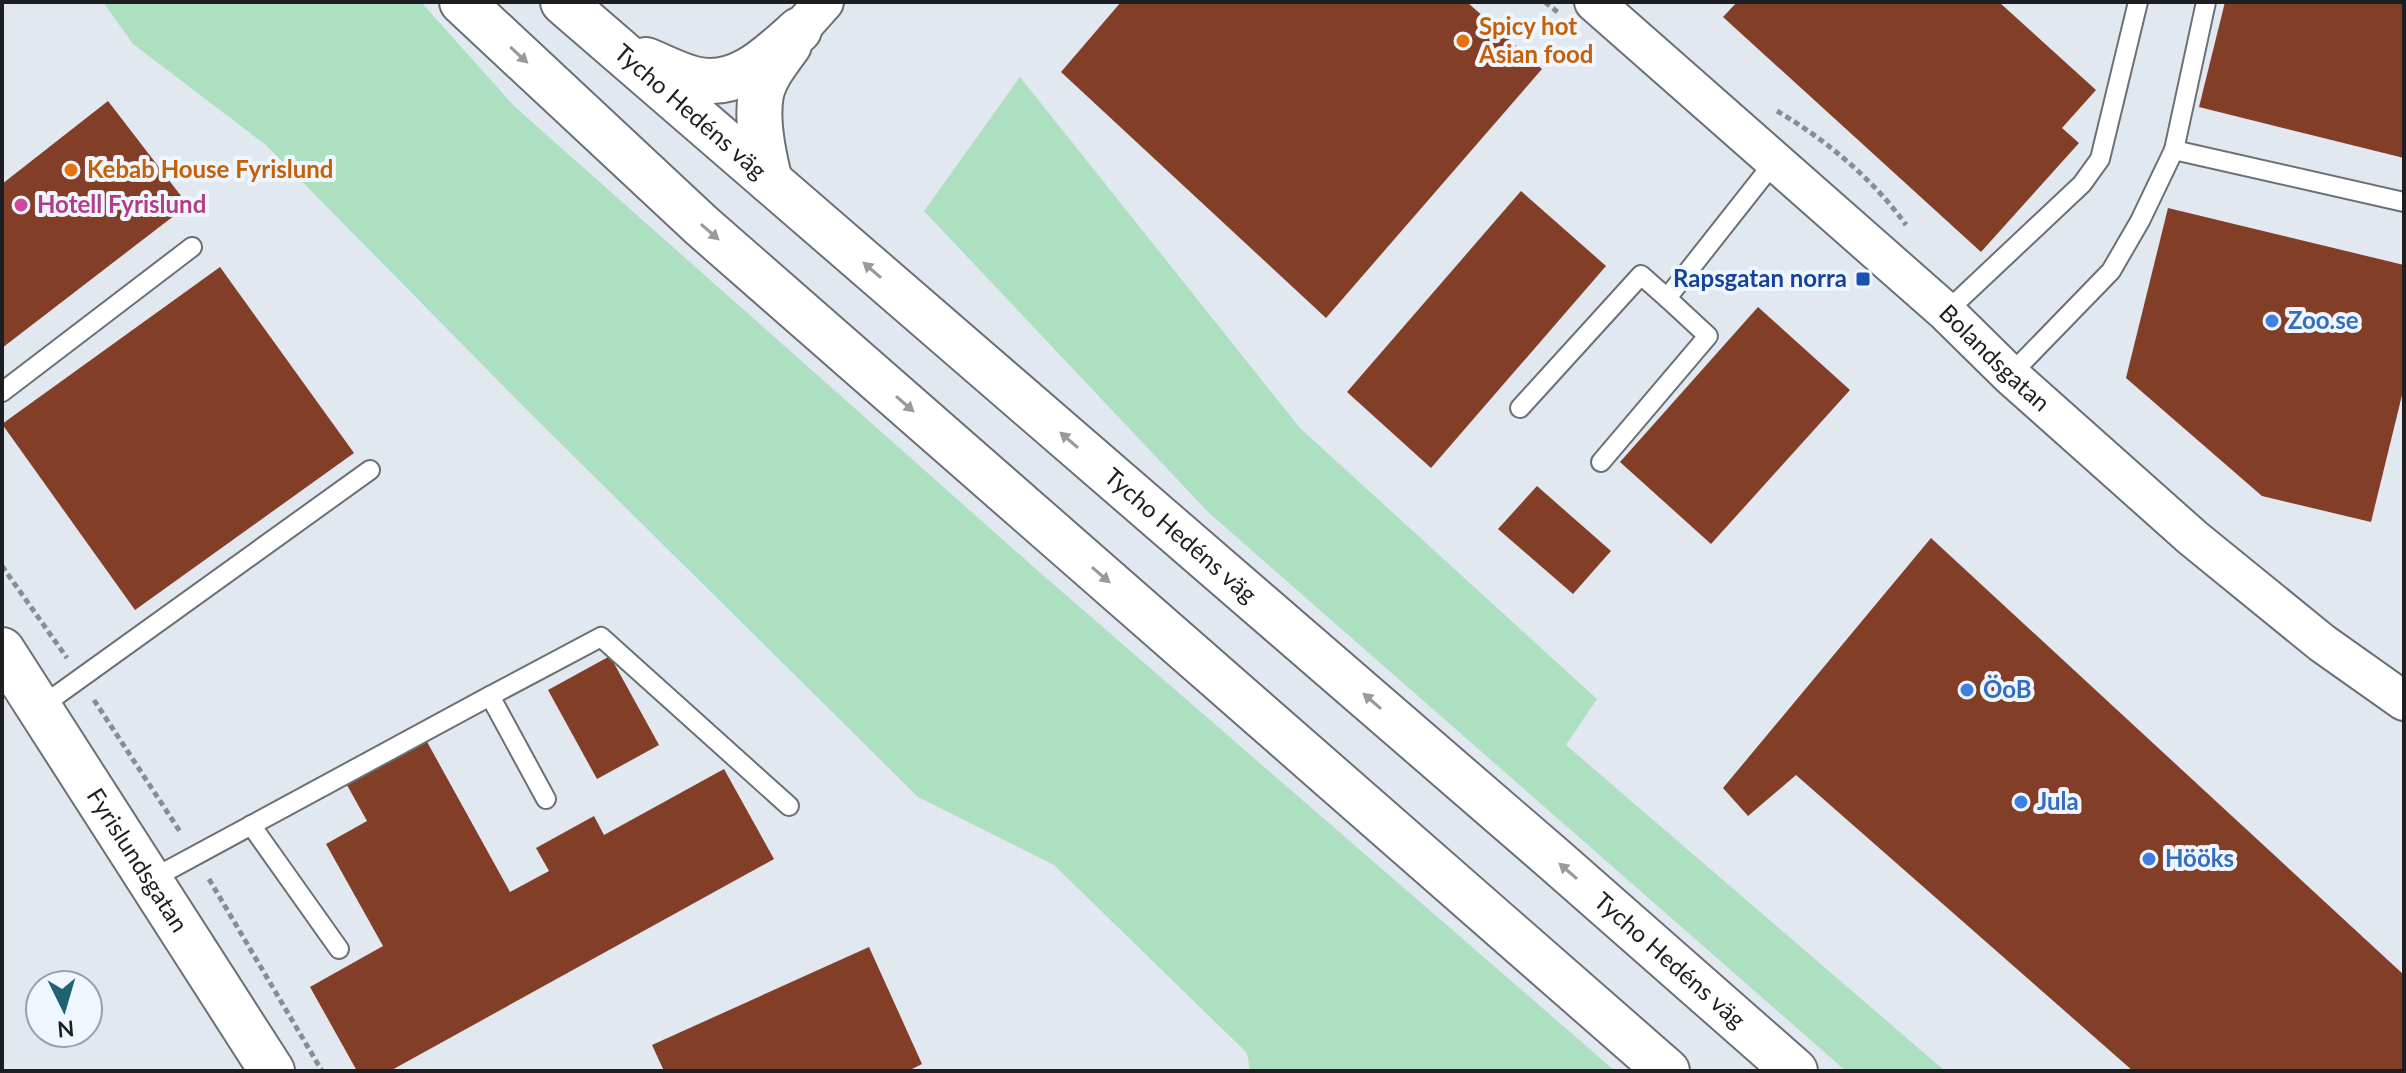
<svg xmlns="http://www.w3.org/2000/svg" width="2406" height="1073" font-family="Lato,sans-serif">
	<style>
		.green { fill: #ade0c0 }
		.building { fill: #833e27 }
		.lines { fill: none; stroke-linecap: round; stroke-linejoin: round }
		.lane-casing { stroke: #6b7077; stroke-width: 22 }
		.street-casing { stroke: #6b7077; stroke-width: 42 }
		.secondary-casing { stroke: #6b7077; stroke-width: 48 }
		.path { stroke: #898d93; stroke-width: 5; stroke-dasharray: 6 4; stroke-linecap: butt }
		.lane { stroke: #fff; stroke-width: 18 }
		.street { stroke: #fff; stroke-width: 38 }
		.secondary { stroke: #fff; stroke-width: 44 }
		.oneway { fill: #999a9b }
		.food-dot { fill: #e8710a; stroke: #eff6fd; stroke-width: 3 }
		.hotel-dot { fill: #d1479c; stroke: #eff6fd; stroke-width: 3 }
		.transit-dot { fill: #1a4fb4; stroke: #eff6fd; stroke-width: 3 }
		.shop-dot { fill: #3f7fe0; stroke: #eff6fd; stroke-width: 3 }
		.labels { text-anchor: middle; stroke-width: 8; stroke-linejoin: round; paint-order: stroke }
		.food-label { font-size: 24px; font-weight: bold; fill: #c56008; stroke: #eff6fd; text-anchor: start }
		.street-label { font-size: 24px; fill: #1c1e21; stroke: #eff6fd }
		.hotel-label { font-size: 24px; font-weight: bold; fill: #b23c85; stroke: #eff6fd; text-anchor: start }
		.transit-label { font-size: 24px; font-weight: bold; fill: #164399; stroke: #eff6fd; text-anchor: end }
		.shop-label { font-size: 24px; font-weight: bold; fill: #366cbe; stroke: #eff6fd; text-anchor: start }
	</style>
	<rect width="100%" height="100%" fill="#e2e8f0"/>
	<g class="green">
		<polygon points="103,2 421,2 514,106 1037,570 1615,1071 1250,1071 1247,1053 1054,865 918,797 525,408 266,145 133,44"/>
		<polygon points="1020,77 1300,428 1597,699 1566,745 1945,1071 1846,1071 1209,513 924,211"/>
	</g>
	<g class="building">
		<polygon points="1121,2 1467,2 1542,69 1326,318 1061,72"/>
		<polygon points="1737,2 1999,2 2096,90 2062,128 2079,143 1981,252 1723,17"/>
		<polygon points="2225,2 2404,2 2404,158 2199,107"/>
		<polygon points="108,101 188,205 2,348 2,184"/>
		<polygon points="1521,191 1606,266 1431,468 1347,392"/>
		<polygon points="2168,208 2404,265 2404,387 2371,522 2262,496 2126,378"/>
		<polygon points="220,267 354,453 135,610 2,424"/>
		<polygon points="1758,307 1850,390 1711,544 1620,462"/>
		<polygon points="1537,486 1611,551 1573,594 1498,529"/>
		<polygon points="1931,538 2404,975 2404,1071 2133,1071 1796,775 1748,816 1723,788"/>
		<polygon points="610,656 659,745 597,779 548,690"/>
		<polygon points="426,740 510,892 549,871 536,848 594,816 604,835 724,769 774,859 390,1071 357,1071 310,987 383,946 326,844 367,821 347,785"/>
		<polygon points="869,947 922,1064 908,1071 664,1071 652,1045"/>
	</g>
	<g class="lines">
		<g class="lane-casing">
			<g id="lane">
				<polyline points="2174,150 2206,2"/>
				<polyline points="1946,312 2082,184 2100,159 2138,2"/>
				<polyline points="2010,375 2111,271 2140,221 2174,150 2404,202"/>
				<polyline points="2,392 192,247"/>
				<polyline points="1520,408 1641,275 1667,298 1775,161"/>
				<polyline points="1601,462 1708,336 1667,298"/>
				<polyline points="490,696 601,637 789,806"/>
				<polyline points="39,708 370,470"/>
				<polyline points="251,825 339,949"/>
				<polyline points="150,880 490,696 546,799"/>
			</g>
		</g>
		<g class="street-casing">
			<g id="street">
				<path id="s1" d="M1594,2l352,310 64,63 183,163 129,105 82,58"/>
				<polyline points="799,30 824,2"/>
			</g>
		</g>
		<g class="secondary-casing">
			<g id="secondary">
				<polyline points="462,2 702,226 1667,1071"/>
				<path id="s2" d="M563,2l992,858 240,211"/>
				<path d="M646,60c15,6 31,15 48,19 43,11 76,-23 105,-49"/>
				<path d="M770,181c-7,-27 -14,-60 -9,-87 4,-18 17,-34 28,-49"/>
				<path id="s3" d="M2,650l270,421"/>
			</g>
		</g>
		<g class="path">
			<polyline points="1545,2 1560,14"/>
			<path d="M1777,111c48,28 97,69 129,114"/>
			<polyline points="2,566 67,658"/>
			<polyline points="94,700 181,833"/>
			<polyline points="209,879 322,1071"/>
		</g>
		<use href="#lane" class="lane"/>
		<use href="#street" class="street"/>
		<use href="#secondary" class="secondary"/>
	</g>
	<defs><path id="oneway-solid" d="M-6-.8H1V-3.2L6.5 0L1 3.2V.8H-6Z" transform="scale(2)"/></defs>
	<g class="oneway">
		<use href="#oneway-solid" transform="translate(519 55) rotate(43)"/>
		<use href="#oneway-solid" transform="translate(710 232) rotate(41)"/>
		<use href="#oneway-solid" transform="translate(872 270) rotate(-139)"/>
		<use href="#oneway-solid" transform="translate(905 404) rotate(41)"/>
		<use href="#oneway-solid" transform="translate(1069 440) rotate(-139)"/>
		<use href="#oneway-solid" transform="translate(1101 575) rotate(41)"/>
		<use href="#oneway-solid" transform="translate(1372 701) rotate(-139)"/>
		<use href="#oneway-solid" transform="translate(1568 871) rotate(-139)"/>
	</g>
	<g class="food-dot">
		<circle cx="1463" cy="41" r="8"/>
		<circle cx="71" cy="170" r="8"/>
	</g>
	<circle class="hotel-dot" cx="21" cy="205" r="8"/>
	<rect class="transit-dot" x="1855" y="271" width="16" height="16" rx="4"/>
	<g class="shop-dot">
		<circle cx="2272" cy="321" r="8"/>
		<circle cx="1967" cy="690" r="8"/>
		<circle cx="2021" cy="802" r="8"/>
		<circle cx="2149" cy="859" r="8"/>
	</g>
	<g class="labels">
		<g class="food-label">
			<text x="1479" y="35">Spicy hot<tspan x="1479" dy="28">Asian food</tspan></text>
			<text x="87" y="178">Kebab House Fyrislund</text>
		</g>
		<g class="street-label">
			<text dy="8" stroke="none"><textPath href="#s2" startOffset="168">Tycho Hedéns väg</textPath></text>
			<text dy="8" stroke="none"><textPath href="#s1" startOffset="536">Bolandsgatan</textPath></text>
			<text dy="8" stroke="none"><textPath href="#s2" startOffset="816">Tycho Hedéns väg</textPath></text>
			<text dy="8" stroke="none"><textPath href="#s3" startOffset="250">Fyrislundsgatan</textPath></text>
			<text dy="8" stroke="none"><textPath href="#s2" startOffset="1464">Tycho Hedéns väg</textPath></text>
		</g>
		<g class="hotel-label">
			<text x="37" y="213">Hotell Fyrislund</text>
		</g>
		<g class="transit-label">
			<text x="1847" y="287">Rapsgatan norra</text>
		</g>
		<g class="shop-label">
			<text x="2288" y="329">Zoo.se</text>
			<text x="1983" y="698">ÖoB</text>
			<text x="2037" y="810">Jula</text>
			<text x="2165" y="867">Hööks</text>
		</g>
	</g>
	<rect width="2406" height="1073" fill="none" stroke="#1c1e21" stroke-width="8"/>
	<g transform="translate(64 1009) rotate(175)"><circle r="38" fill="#eff6fd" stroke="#9ba0a5" stroke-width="2"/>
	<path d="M0-6L14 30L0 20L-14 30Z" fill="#1d6373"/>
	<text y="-12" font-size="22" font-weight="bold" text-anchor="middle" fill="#1c1e21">N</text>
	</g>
</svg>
